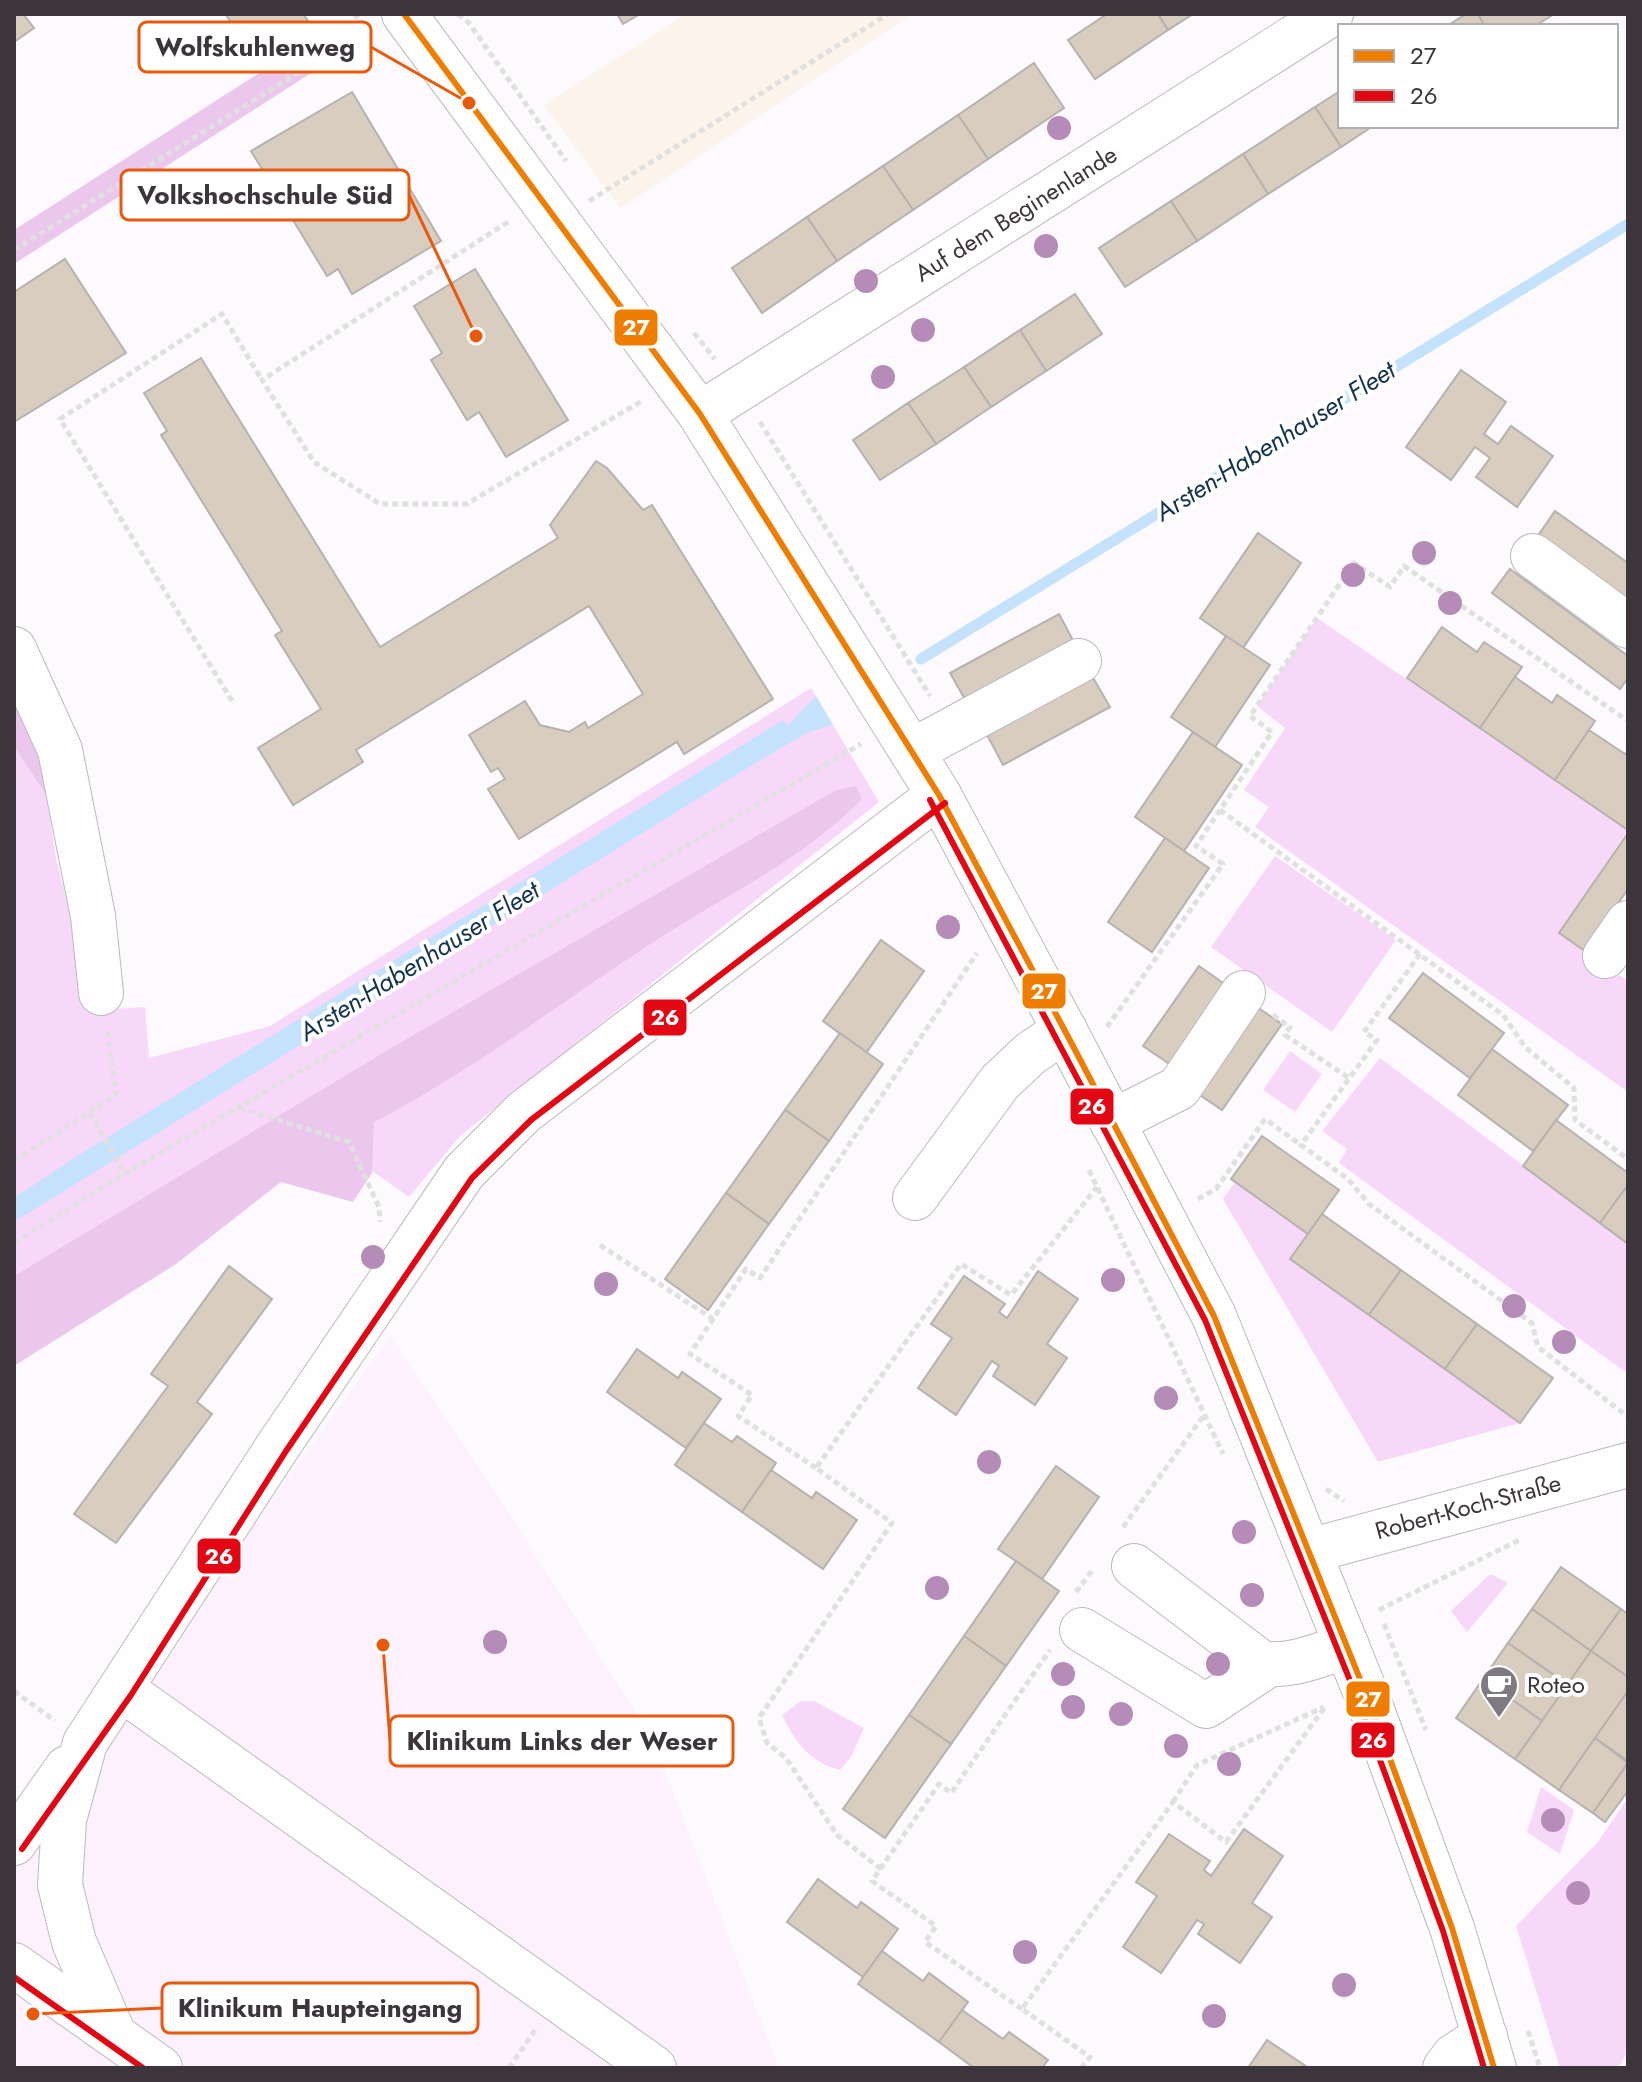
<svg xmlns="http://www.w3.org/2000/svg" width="1642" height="2082" font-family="Jost,sans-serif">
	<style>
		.commercial { fill: #fcf3ea }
		.built { fill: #fdf1fd }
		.green { fill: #f8d8f9 }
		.forest { fill: #ecc7ed }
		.water { fill: #c5e2fd }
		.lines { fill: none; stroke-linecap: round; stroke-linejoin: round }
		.stream { stroke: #c5e2fd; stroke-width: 11 }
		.building { fill: #d8cdbf; stroke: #b6b2af; stroke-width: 2 }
		.minor-casing { stroke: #bdb9bd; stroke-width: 46 }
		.path { stroke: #e1e0e1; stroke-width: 5; stroke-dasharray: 6 4; stroke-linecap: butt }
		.minor { stroke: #fffeff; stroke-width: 44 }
		.bus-1-casing { stroke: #fff; stroke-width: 12 }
		.bus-2-casing { stroke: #fff; stroke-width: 12 }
		.bus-1 { stroke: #ef7d00; stroke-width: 6 }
		.bus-2 { stroke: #e30613; stroke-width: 6 }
		.tree { fill: #b58bb8 }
		.labels { text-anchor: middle; stroke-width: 8; stroke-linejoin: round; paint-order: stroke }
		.street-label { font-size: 24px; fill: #3c353c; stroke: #fff }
		.poi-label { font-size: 24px; fill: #3c353c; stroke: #fff; text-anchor: start }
		.water-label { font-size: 26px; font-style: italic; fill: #15344d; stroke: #fff }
		.leader { fill: none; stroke: #e8590c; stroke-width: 3 }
		.callout-dot { fill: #e8590c; stroke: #fff; stroke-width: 3 }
		.callout { fill: #fff; stroke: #e8590c; stroke-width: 3 }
		.callout-label { font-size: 26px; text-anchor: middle; font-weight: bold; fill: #3c353c }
		.line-badge { stroke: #fff; stroke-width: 3 }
		.badge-label { font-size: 22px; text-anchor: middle; font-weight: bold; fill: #fff }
	</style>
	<rect width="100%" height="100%" fill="#fcfafc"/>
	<polygon class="commercial" points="686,14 912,14 620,208 544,105"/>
	<polygon class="built" points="390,1337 498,1497 653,1739 779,2068 14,2068 14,1873 119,1728 227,1562"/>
	<g class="green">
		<polygon points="1317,618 1628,830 1559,933 1628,981 1628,1092 1255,827 1269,807 1244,790 1285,728 1257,706"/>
		<polygon points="14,676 47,796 56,858 93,1010 145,1007 149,1058 270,1026 811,688 879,802 460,1136 409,1197 320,1134 14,1320"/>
		<polygon points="1275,856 1396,940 1332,1032 1211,947"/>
		<polygon points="1290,1051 1322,1074 1295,1112 1263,1090"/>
		<polygon points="1380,1058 1628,1244 1628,1374 1339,1163 1347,1149 1322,1131"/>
		<polygon points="1235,1182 1308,1234 1291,1259 1520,1423 1378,1462 1223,1199"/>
		<polygon points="1490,1574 1508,1583 1467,1632 1451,1611"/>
		<path d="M801,1701h13l50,27 -13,29 -11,13c-31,-8 -45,-28 -58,-55z"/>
		<polygon points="1541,1787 1574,1810 1560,1854 1527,1832"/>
		<polygon points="1628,1798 1628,2050 1619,2068 1560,2068 1516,1926 1597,1843"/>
	</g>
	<g class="forest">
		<polygon points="339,22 371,61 322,66 14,264 14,230"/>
		<polygon points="14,676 47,764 47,796 14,746"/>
		<path d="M856,786l6,13c-60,62 -144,100 -216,148 -90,59 -176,125 -272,175l-2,51 -19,29 -72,-20 -105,82 -162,102v-90l372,-225 450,-261z"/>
	</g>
	<polygon class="water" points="816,696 833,725 809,732 767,756 14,1222 14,1198 82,1153 783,720 788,725"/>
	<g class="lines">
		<polyline class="stream" points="921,659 1628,224"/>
	</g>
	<g class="building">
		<polygon points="14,14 23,14 34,28 14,42"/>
		<polygon points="225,14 303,14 308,21 260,59"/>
		<polygon points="617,14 640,14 623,24"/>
		<polygon points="1107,14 1158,14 1168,30 1095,79 1068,40"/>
		<polygon points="1158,14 1193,14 1168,30"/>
		<polygon points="1466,14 1478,14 1485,26 1447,26"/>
		<polygon points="1478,14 1554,14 1535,26 1485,26"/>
		<polygon points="1034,63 1064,108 988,159 958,115"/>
		<polygon points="1340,91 1340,126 1373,126 1341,147 1315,107"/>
		<polygon points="352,92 441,241 352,294 338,269 327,276 251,151"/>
		<polygon points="1315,107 1341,147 1268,194 1243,154"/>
		<polygon points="958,115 988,159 913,210 883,166"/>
		<polygon points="1243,154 1268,194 1197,241 1171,201"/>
		<polygon points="883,166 913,210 837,261 807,217"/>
		<polygon points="1171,201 1197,241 1125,287 1099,248"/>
		<polygon points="807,217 837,261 762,313 732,268"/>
		<polygon points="65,259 126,353 14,422 14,292"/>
		<polygon points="475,269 568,420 506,457 479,412 467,420 431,360 442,353 414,306"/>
		<polygon points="1075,294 1102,334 1046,371 1020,330"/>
		<polygon points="1020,330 1046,371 991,407 964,367"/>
		<polygon points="201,358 380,647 558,538 550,525 596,461 607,468 643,510 652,505 773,699 684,754 677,742 519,839 488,789 505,779 498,768 491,772 469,735 525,701 540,725 569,732 585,722 588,728 643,694 589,606 356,750 363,762 293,805 258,748 321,709 275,635 282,631 161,435 167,431 144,393"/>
		<polygon points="964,367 991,407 936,444 908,403"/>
		<polygon points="1461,370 1506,402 1484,434 1498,444 1511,426 1553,456 1517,507 1476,477 1490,458 1475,447 1451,480 1406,447"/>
		<polygon points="908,403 936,444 880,480 853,440"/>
		<polygon points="1555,511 1628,563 1628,601 1537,537"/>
		<polygon points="1258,533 1301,563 1243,648 1200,618"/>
		<polygon points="1510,569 1628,656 1628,678 1620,689 1492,593"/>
		<polygon points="1059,614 1075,644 967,703 950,673"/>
		<polygon points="1442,627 1477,652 1484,642 1522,667 1480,728 1407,678"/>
		<polygon points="1226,636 1270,665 1215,747 1171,717"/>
		<polygon points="1092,676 1110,707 1003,765 986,733"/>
		<polygon points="1515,677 1552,703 1557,695 1595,721 1555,780 1480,728"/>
		<polygon points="1589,730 1625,754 1628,750 1628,830 1555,780"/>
		<polygon points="1193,732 1242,765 1184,851 1135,817"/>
		<polygon points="1628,833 1628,889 1585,951 1559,933"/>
		<polygon points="1165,838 1209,868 1152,952 1108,922"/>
		<polygon points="881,940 924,971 866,1053 823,1021"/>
		<polygon points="1199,966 1226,985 1171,1065 1143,1046"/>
		<polygon points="1423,973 1504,1033 1470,1078 1389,1018"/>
		<polygon points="1254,1005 1282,1024 1222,1110 1194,1091"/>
		<polygon points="840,1033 883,1064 829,1141 785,1110"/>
		<polygon points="1492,1049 1568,1105 1533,1151 1458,1095"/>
		<polygon points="785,1110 829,1141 769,1224 726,1193"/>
		<polygon points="1556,1120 1628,1173 1628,1185 1600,1223 1523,1166"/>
		<polygon points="1262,1136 1339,1190 1308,1234 1231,1179"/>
		<polygon points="1628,1185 1628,1244 1600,1223"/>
		<polygon points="726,1193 769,1224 708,1310 665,1279"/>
		<polygon points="1322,1214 1401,1270 1369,1315 1290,1259"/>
		<polygon points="229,1266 272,1299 197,1402 212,1414 116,1543 74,1514 168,1386 151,1374"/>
		<polygon points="1401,1270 1477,1324 1445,1369 1369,1315"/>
		<polygon points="1038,1271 1078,1299 1047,1344 1067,1358 1035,1405 993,1376 999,1366 992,1361 956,1415 918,1388 952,1338 931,1324 964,1276 1005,1304 999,1312 1007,1318"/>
		<polygon points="1477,1324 1553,1378 1520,1423 1445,1369"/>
		<polygon points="637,1349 678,1378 682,1372 721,1399 686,1448 607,1392"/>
		<polygon points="704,1423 732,1442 737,1436 776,1463 742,1512 675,1465"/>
		<polygon points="1056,1466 1099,1497 1042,1579 998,1549"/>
		<polygon points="771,1470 812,1498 816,1492 857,1520 823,1569 742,1512"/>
		<polygon points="1016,1561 1059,1591 1006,1666 964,1636"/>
		<polygon points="1561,1567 1621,1609 1591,1651 1532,1609"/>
		<polygon points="1532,1609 1591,1651 1568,1685 1508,1643"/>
		<polygon points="1621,1609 1628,1614 1628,1677 1591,1651"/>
		<polygon points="964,1636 1006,1666 951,1744 909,1715"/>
		<polygon points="1508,1643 1568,1685 1542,1721 1483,1679"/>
		<polygon points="1591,1651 1628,1677 1628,1691 1559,1790 1515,1759"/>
		<polygon points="1483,1679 1542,1721 1515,1759 1456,1718"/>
		<polygon points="1628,1691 1628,1761 1595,1738"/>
		<polygon points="909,1715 951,1744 885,1838 843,1809"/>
		<polygon points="1595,1738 1628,1763 1593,1813 1559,1790"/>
		<polygon points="1628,1763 1628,1791 1605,1822 1593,1813"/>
		<polygon points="1244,1829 1283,1856 1252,1903 1272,1917 1240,1963 1198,1934 1204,1924 1197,1920 1161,1973 1123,1947 1157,1896 1136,1882 1169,1834 1210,1861 1204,1870 1211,1876"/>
		<polygon points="818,1879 857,1908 861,1902 898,1929 863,1977 787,1922"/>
		<polygon points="882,1951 923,1981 929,1973 968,2002 939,2042 858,1984"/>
		<polygon points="962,2010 1003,2039 1009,2032 1048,2060 1042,2068 974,2068 939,2042"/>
		<polygon points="1267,2040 1307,2067 1306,2068 1248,2068"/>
	</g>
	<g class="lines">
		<g class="minor-casing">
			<g id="minor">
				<polyline points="404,14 700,414 939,795 1073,1046 1214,1316 1368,1699 1452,1928 1494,2068"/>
				<polyline points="700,414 1331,14"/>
				<polyline points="1533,556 1628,626"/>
				<polyline points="14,649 60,750 93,916 101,993"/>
				<polyline points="912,751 1079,661"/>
				<polyline points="1605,956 1628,923"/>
				<polyline points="1112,1122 1179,1088 1243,993"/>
				<polyline points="915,1198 1000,1082 1031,1053 1065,1030"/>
				<polyline points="1309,1551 1628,1465"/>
				<path d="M1134,1566l126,96c26,8 62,-8 87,-16"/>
				<polyline points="1082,1630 1206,1706 1268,1665"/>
				<polyline points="123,1690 654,2068"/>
				<polyline points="14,1843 67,1768"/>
				<polyline points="14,1965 160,2068"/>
				<polyline points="114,2035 74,1942 60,1885 64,1820 85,1743 278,1446 464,1172 524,1112 939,795"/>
				<polyline points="1445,2068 1454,2056 1485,2036"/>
			</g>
		</g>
		<g class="path">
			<polyline points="354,14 364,25"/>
			<polyline points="458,14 469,23 566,161"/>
			<polyline points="589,201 888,14"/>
			<polyline points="508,222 262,380 314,462 380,504 466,504 642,401"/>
			<polyline points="14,250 368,29"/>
			<polyline points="694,333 715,359"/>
			<polyline points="760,422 930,696"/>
			<polyline points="232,701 60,419 222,314 262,380"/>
			<polyline points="1220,810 1503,1015 1525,1047 1574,1088 1575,1120 1628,1159"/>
			<polyline points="1420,954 1364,1032 1377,1040 1301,1145 1348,1179 1369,1204 1532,1323 1538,1347 1628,1417"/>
			<polyline points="1273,1015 1290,1027 1285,1035 1349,1078"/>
			<polyline points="1107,1027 1223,864 1196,846 1272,732 1250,716 1354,563 1390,587 1404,566 1628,721"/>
			<polyline points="239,1108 349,1142 379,1207 380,1222"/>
			<polyline points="90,1113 124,1173"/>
			<polyline points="14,1161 116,1095 107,1029"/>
			<polyline points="1089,1170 1223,1454"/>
			<polyline points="1198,1199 1216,1189 1265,1119 1301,1145"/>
			<polyline points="14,1243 124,1174 861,744"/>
			<polyline points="600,1245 713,1319"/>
			<polyline points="816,1468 738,1416 752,1395 690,1354 746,1269 760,1278 977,953"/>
			<polyline points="1326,1489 1344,1501"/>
			<polyline points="1123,1527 1205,1414"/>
			<polyline points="1076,1592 1094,1568"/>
			<polyline points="1379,1610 1521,1539"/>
			<polyline points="1384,1624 1426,1730"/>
			<polyline points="14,1691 55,1721"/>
			<polyline points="1173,1802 1197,1765 1324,1707"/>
			<polyline points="881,1869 837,1835 786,1758 767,1743 759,1718 892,1523 816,1468 961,1264 1011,1295 1097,1187"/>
			<polyline points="1022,2009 925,1942 936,1926 872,1881 939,1784 951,1793 1050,1650"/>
			<polyline points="1528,2031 1540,2068"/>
			<polyline points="509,2068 536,2029"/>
			<polyline points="1081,2068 1090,2057 1022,2009 1173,1802 1226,1842 1325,1707"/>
		</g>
		<use href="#minor" class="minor"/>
		<g class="bus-1-casing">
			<polyline id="bus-1" points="404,14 700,414 939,795 1073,1046 1214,1316 1368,1699 1452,1928 1494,2068"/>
		</g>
		<g class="bus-2-casing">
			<g id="bus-2">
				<polyline points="930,800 1205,1320 1359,1703 1443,1931 1484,2068"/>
				<polyline points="22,1849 131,1695 286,1451 472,1178 531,1120 945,803"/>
				<polyline points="14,1977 143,2068"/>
			</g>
		</g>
		<use href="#bus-1" class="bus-1"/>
		<use href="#bus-2" class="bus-2"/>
	</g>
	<g class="tree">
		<circle cx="1059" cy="128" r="12"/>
		<circle cx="1046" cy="246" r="12"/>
		<circle cx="866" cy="281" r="12"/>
		<circle cx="923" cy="330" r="12"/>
		<circle cx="883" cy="377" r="12"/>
		<circle cx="1424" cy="553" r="12"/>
		<circle cx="1353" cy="575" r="12"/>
		<circle cx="1450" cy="603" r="12"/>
		<circle cx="948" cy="927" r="12"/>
		<circle cx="373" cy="1257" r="12"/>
		<circle cx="1113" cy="1280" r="12"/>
		<circle cx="606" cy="1284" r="12"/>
		<circle cx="1514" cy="1306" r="12"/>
		<circle cx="1564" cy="1342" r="12"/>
		<circle cx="1166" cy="1398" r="12"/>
		<circle cx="989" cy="1462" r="12"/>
		<circle cx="1244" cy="1532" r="12"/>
		<circle cx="937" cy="1588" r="12"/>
		<circle cx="1252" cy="1595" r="12"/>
		<circle cx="495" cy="1642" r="12"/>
		<circle cx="1218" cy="1664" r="12"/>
		<circle cx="1063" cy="1674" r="12"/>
		<circle cx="1073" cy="1707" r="12"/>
		<circle cx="1121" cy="1714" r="12"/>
		<circle cx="1176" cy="1746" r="12"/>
		<circle cx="1229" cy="1764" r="12"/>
		<circle cx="1553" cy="1820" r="12"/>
		<circle cx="1578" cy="1893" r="12"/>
		<circle cx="1025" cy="1952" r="12"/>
		<circle cx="1344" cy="1985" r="12"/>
		<circle cx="1214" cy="2016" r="12"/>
	</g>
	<defs>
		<g id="cafe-pin" transform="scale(2)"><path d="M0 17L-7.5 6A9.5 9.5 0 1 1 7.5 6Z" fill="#7f7a7f" stroke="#fff"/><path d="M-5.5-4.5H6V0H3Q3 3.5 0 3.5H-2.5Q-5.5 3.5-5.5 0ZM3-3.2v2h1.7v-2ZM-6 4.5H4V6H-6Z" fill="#fff"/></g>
	</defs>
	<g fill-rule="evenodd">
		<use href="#cafe-pin" x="1499" y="1685"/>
	</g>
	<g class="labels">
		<g class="street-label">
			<text transform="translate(1016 214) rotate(-32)" y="8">Auf dem Beginenlande</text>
			<text transform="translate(1468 1507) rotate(-15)" y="8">Robert-Koch-Straße</text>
		</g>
		<g class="poi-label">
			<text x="1527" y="1693">Roteo</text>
		</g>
		<g class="water-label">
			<text transform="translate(1275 441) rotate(-32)" y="9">Arsten-Habenhauser Fleet</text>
			<text transform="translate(419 961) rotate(-32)" y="9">Arsten-Habenhauser Fleet</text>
		</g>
	</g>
	<path class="leader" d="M469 103L371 47M476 336L409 195M383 1645L390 1741M33 2014L162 2008"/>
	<g class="callout-dot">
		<circle cx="469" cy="103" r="8"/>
		<circle cx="476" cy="336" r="8"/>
		<circle cx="383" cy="1645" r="8"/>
		<circle cx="33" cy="2014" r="8"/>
	</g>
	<g class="callout">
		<rect x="139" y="22" width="232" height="50" rx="8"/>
		<rect x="121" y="170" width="288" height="50" rx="8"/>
		<rect x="390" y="1716" width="343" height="50" rx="8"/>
		<rect x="162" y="1983" width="316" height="50" rx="8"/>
	</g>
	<g class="callout-label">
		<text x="255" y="56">Wolfskuhlenweg</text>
		<text x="265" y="204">Volkshochschule Süd</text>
		<text x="562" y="1750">Klinikum Links der Weser</text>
		<text x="320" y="2017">Klinikum Haupteingang</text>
	</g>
	<g class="line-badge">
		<rect x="613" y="308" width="46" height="39" rx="8" fill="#ef7d00"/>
		<rect x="1021" y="972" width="46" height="38" rx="8" fill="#ef7d00"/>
		<rect x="642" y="998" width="46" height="39" rx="8" fill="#e30613"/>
		<rect x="1069" y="1087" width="46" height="39" rx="8" fill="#e30613"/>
		<rect x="196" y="1537" width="46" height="38" rx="8" fill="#e30613"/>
		<rect x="1345" y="1680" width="46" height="38" rx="8" fill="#ef7d00"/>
		<rect x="1350" y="1721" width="46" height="38" rx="8" fill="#e30613"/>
	</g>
	<g class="badge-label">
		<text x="636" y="335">27</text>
		<text x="1044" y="999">27</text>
		<text x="665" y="1025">26</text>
		<text x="1092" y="1114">26</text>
		<text x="219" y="1564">26</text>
		<text x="1368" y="1707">27</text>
		<text x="1373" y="1748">26</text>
	</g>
	<rect width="1642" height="2082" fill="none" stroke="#3c353c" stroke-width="32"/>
	<rect x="1338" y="24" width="280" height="104" fill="#ffffff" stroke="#b1aeb1" stroke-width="2"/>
	<rect x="1354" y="50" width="40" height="12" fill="#ef7d00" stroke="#b1aeb1" stroke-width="2"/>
	<text x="1410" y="64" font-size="24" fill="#3c353c">27</text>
	<rect x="1354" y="90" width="40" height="12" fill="#e30613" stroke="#b1aeb1" stroke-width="2"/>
	<text x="1410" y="104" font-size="24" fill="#3c353c">26</text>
</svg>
